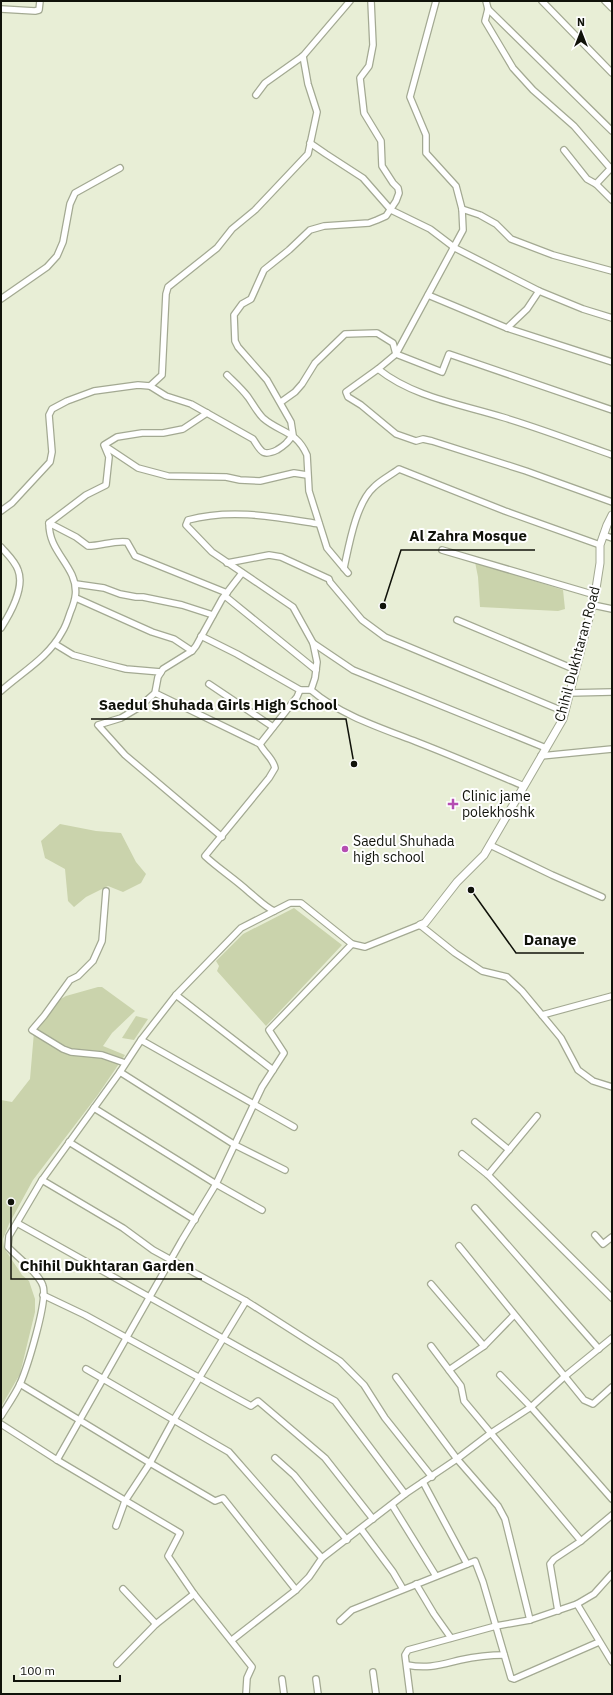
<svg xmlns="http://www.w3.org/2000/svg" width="613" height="1695" font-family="'IBM Plex Sans',sans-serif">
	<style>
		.green { fill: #cad3ac }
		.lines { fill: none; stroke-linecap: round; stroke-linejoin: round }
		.minor-casing { stroke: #a3a992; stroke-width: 8 }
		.tertiary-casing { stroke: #a3a992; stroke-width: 9 }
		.minor { stroke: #fff; stroke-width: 5.5 }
		.tertiary { stroke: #fff; stroke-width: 7 }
		.poi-dot { fill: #b54eb2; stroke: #fff; stroke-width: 1.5 }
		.labels { text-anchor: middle; stroke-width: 4; stroke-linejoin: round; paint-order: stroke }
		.street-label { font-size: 14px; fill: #10120a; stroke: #fff }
		.poi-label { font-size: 14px; fill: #10120a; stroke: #fff; text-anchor: start }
		.leader { fill: none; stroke: #10120a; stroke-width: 1.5 }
		.callout-dot { fill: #10120a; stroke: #fff; stroke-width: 1.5 }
		.callout-label { font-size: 15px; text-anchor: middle; font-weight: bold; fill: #10120a; stroke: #fff; stroke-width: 4; stroke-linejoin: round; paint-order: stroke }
	</style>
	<rect width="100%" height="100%" fill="#e8eed6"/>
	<g class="green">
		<polygon points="475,562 563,590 565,609 558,611 480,607 478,577"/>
		<polygon points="60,824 96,831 121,833 136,862 146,874 141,883 123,892 108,886 86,897 74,907 68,901 65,869 45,858 41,841"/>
		<polygon points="294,908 342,945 266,1026 217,971 219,966 216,961 243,934"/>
		<polygon points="98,987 102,987 135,1011 112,1033 103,1046 125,1055 97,1096 33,1180 9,1224 3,1239 4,1248 22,1275 29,1281 35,1299 35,1312 20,1374 1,1407 1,1100 12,1102 30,1079 34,1032 54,1003 66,996"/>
		<polygon points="136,1016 148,1019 134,1040 122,1038"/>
	</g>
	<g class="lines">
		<g class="minor-casing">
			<g id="minor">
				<path d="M436,1l-26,96 16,38v18l30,33 6,23 1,21 -67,124 -18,15c35,28 82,35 124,48 37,11 74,25 110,38"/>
				<polyline points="486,1 488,9 485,21 513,68 533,90 574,126 611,169"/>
				<polyline points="542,1 612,73"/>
				<polyline points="605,1 612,8"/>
				<polyline points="1,9 35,11 39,10 40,1"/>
				<polyline points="488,9 612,131"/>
				<polyline points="256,95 265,83 303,56 350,1"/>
				<polyline points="310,143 326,154 363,178 391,210 430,229 455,248 539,291 583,309 612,318"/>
				<polyline points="564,150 587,179 596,184 612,200"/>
				<polyline points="596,184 612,167"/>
				<polyline points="462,209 480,215 496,224 511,239 553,255 612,271"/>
				<polyline points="428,295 507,328 612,362"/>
				<polyline points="1,299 47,267 57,256 63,242 70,204 75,193 120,168"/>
				<polyline points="507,328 527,309 539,291"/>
				<polyline points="396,354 442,372 449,354 612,410"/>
				<polyline points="378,369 346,392 348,397 361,405 396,434 416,441 423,439 432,441 526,471 612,502"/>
				<path d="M227,375c7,7 15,14 21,22 5,7 9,15 15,21 17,15 33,12 44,37l2,36 18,57 21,25"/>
				<polyline points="150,386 162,375 166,294 168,287 217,248 232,229 255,210 308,154 317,112 308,84 303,56"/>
				<polyline points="281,402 295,392 302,384 315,363 345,334 377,333 393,343 396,354"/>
				<polyline points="105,446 138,468 168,476 226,477 240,480 260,481 294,473 307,475"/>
				<path d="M1,511l11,-8 38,-41 2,-10 -3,-37 3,-6 15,-8 27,-10 44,-6 12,1 16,10 25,8 62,35c8,12 9,18 24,11 8,-5 10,-7 16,-15l-2,-13 -24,-42 -29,-33 -3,-6 -1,-26 8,-11 9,-5 13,-29 25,-20 21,-20 14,-4 45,-3 8,-3 9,-4 10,-15 3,-8 -1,-5 -5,-5 -11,-17 -1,-25 -17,-28 -4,-35 9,-12 4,-21 -2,-44"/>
				<path d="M49,523l27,14 12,9c13,0 27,-6 39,-4l8,14 92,37"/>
				<path d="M319,524c-44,-7 -87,-16 -131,-4l-2,5 26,27 81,55 20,36 4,19 -2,16 -4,12c29,25 70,38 106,52 36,14 71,29 107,44"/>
				<polyline points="603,535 612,538"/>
				<path d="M1,547c6,7 14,14 17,23 7,17 -8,44 -17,58"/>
				<polyline points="442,550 595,595"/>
				<polyline points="227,563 269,555 281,557 329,579 330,582 362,620 385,637 565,712"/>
				<path d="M344,568c5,-23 12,-65 30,-81 7,-7 17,-12 25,-18l106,42 95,34"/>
				<polyline points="76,584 104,588 120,594 136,597 143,597 182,605 213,615"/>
				<polyline points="225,596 316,670"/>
				<polyline points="76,598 152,632 174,639 192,651"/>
				<polyline points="593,605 612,609"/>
				<polyline points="457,620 576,670"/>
				<polyline points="201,636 237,654 300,690"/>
				<polyline points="313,643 353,670 546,748"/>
				<polyline points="55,644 73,655 110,665 126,669 161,672"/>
				<polyline points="209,684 273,727"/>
				<path d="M1,691c21,-19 47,-33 61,-59 4,-6 6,-13 8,-19 6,-14 8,-24 2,-38 -9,-19 -23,-29 -23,-52l37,-28 20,-10 3,-28 -5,-12 13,-8 25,-4h21l20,-4 24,-16"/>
				<polyline points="155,693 260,744"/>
				<polyline points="569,693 612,692"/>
				<polyline points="541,756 612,749"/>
				<polyline points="222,837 125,755 98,725 121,718 138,708 155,693 158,677 163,669 192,651 196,646 222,599 242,573"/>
				<polyline points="490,845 552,875 602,897"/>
				<polyline points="106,891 102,941 93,961 78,976 70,980 44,1016 32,1030 63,1049 71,1052 102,1055 125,1063"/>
				<path d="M274,911c-10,-5 -16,-12 -25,-19 -14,-13 -30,-23 -44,-36l64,-78 6,-10c-2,-10 -11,-15 -15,-24l37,-47 3,-7h11"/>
				<polyline points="176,995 273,1070"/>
				<polyline points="542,1015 612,996"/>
				<polyline points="141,1040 294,1127"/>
				<polyline points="120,1072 235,1145 285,1170"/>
				<polyline points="94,1108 216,1184 262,1210"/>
				<polyline points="475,1122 509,1150"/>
				<polyline points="69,1142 195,1220"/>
				<polyline points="462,1154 488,1175 612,1298"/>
				<polyline points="488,1175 537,1116"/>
				<polyline points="42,1180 123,1228 153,1250 246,1301 340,1361 364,1385 385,1418 432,1477"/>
				<polyline points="475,1208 599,1349"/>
				<polyline points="17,1223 335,1401 405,1494"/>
				<polyline points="595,1235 603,1244 612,1237"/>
				<polyline points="459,1246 584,1400 593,1404 612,1387"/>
				<polyline points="431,1284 484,1346"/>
				<polyline points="43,1295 85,1315 251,1406 258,1401 325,1458 373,1519"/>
				<polyline points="431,1346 461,1386 464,1401 581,1541"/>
				<polyline points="86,1369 229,1452 322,1558"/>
				<polyline points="449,1370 484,1346 514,1315"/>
				<polyline points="500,1375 531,1407 612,1499"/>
				<polyline points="396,1377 457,1459 498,1506 505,1519 530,1620"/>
				<polyline points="20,1384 150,1463 215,1501 223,1498 296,1590"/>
				<path d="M1,1416c6,-10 14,-21 19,-32 7,-16 28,-83 23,-98 -4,-13 -26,-29 -35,-39l1,-11 33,-56 78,-108 21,-32 35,-45 65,-67 49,-25h11l51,41 13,3 55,-22 35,28 27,18 25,6 15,14 39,47 17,32 15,11 19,6"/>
				<polyline points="1,1424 57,1460 180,1533 168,1556 194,1594 252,1667 247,1678 246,1694"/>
				<polyline points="275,1458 294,1475 347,1540"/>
				<polyline points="57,1460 182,1240 216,1184 262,1087 284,1053 269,1030 352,944"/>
				<polyline points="423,1482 467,1564"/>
				<polyline points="392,1505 436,1576"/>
				<polyline points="116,1526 125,1501 150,1463 173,1421 246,1301"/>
				<polyline points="361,1529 393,1572 403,1589"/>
				<polyline points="416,1584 434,1614 451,1638"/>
				<polyline points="123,1589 156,1624"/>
				<polyline points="577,1604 594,1594 612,1574"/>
				<polyline points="558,1611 550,1564 554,1559 581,1541 612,1515"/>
				<polyline points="340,1621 352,1610 475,1561 483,1582 511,1678 514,1679 599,1642"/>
				<polyline points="232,1640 296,1590 309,1577 322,1558 405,1494 457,1459 491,1433 531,1407 564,1377 612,1338"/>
				<polyline points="117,1664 156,1624 194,1594"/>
				<path d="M407,1665c21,4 32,0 53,-5 14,-3 29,-5 44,-5"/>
				<polyline points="373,1672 376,1694"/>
				<polyline points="282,1679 284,1694"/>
				<polyline points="316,1679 318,1694"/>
				<polyline points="410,1694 405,1655 408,1650 496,1626 530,1620 577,1604 612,1662"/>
			</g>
		</g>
		<g class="tertiary-casing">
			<polyline id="tertiary" points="420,925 425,923 457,882 484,855 563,719 595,595 600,563 600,545 607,525 612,515"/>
		</g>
		<use href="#minor" class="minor"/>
		<use href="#tertiary" class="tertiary"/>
	</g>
	<g class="poi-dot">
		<path d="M451 798h4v4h4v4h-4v4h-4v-4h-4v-4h4z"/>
		<circle cx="345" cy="849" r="4"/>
	</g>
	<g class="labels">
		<g class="street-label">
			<text transform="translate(577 654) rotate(-75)" y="5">Chihil Dukhtaran Road</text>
		</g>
		<g class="poi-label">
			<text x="462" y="801">Clinic jame<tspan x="462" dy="16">polekhoshk</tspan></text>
			<text x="353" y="846">Saedul Shuhada<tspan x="353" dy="16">high school</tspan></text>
		</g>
	</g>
	<path class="leader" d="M383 606L401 550H535M354 764L346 719H91M471 890L516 953H584M11 1202L11 1279H202"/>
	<g class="callout-dot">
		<circle cx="383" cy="606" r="4"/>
		<circle cx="354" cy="764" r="4"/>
		<circle cx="471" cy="890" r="4"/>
		<circle cx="11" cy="1202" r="4"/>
	</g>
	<g class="callout-label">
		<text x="468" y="541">Al Zahra Mosque</text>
		<text x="218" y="710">Saedul Shuhada Girls High School</text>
		<text x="550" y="945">Danaye</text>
		<text x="107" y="1271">Chihil Dukhtaran Garden</text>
	</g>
	<rect width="613" height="1695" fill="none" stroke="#10120a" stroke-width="4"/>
	<g transform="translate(581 32)" stroke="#ffffff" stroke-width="3" paint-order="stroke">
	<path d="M0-3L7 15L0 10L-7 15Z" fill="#10120a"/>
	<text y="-6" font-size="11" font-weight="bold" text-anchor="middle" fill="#10120a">N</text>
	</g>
	<path d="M14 1675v6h106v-6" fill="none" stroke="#10120a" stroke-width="2"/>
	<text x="20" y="1675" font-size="12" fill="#10120a" stroke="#ffffff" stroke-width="3" paint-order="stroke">100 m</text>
</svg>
